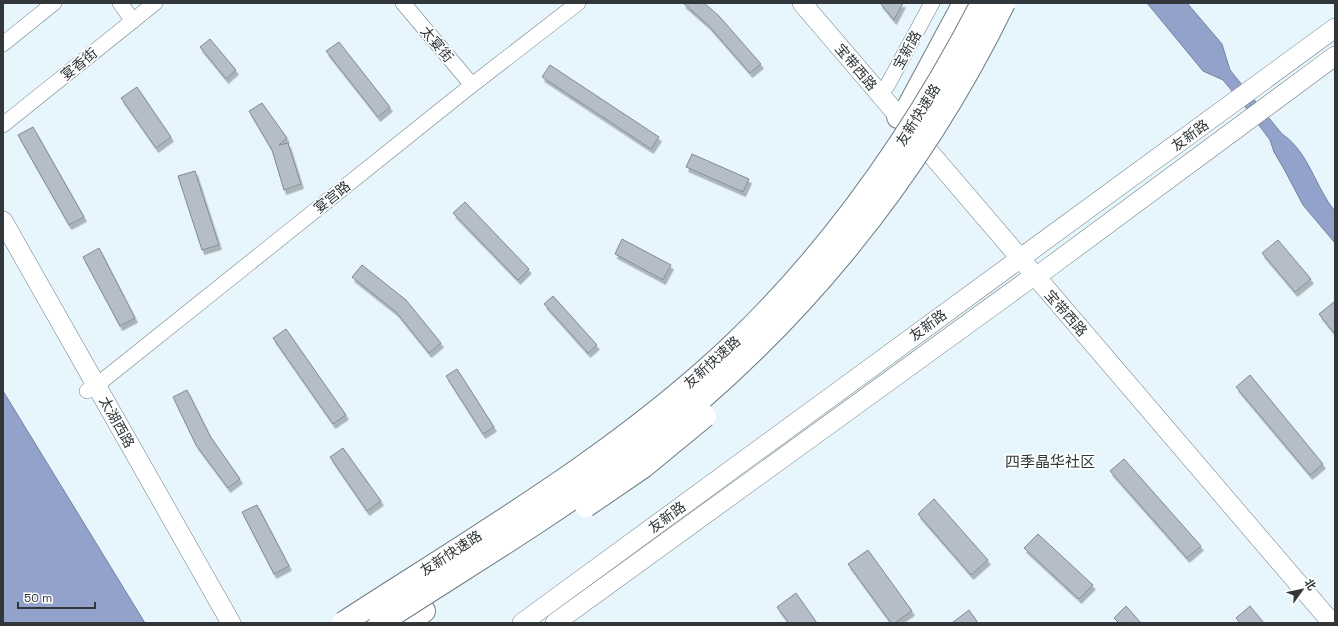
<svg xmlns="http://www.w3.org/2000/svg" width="1338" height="626" font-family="'Space Grotesk','Noto Sans SC',sans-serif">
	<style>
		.water { fill: #92a2cb; stroke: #7582a0 }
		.building { fill: #b5bec8; stroke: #818a94; filter: url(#shadow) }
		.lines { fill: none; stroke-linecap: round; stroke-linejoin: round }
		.minor-casing { stroke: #707d83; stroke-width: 16 }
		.major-casing { stroke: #707d83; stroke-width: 20 }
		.highway-casing { stroke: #707d83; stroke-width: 24 }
		.minor { stroke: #fff; stroke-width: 15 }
		.major { stroke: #fff; stroke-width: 19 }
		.highway { stroke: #fff; stroke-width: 22 }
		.highway-bridge-casing { stroke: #707d83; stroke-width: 24; stroke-linecap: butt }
		.highway-bridge { stroke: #fff; stroke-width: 22 }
		.labels { text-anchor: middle; stroke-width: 3.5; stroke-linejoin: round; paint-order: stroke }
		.street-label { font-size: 14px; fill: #31373a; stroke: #fff }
		.neighbourhood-label { font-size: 15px; fill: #31373a; stroke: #fff }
	</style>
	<defs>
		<filter id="shadow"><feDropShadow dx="2.5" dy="4.5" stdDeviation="0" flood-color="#0004"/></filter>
	</defs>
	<rect width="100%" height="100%" fill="#e7f5fc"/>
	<g class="water">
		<path d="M1147,3h40l35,41 8,26 52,64c27,18 33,53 53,77v32l-32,-38 -19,-36 -10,-17 -4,-12 -23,-31 -24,-29 -20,-9z"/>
		<polygon points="3,391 145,623 3,623"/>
	</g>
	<g class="building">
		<polygon points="683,3 704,3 719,16 761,64 750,73 708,25"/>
		<polygon points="880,3 903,3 894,20"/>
		<polygon points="210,39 236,70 226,79 200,47"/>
		<polygon points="339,42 390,107 378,117 326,51"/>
		<polygon points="550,65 659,137 651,149 542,77"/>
		<polygon points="137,87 171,137 156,148 121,98"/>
		<polygon points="262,103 287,138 279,145 288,143 301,184 284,190 272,150 249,111"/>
		<polygon points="33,127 84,217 69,225 18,135"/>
		<polygon points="692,154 749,179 743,192 686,167"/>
		<polygon points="195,171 219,245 202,250 178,176"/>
		<polygon points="465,202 529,269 518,280 453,213"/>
		<polygon points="622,239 671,265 663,280 615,254"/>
		<polygon points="1278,240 1311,279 1295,292 1262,253"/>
		<polygon points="99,248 135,318 120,326 83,257"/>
		<polygon points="362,265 406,300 441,343 429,353 396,312 352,277"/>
		<polygon points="553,296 597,345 588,353 544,304"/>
		<polygon points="1334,302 1335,303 1335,334 1319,314"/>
		<polygon points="286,329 346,415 333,424 273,338"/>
		<polygon points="457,369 494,427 483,434 446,376"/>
		<polygon points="1250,375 1323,464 1310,475 1236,387"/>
		<polygon points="187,390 210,436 240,479 228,488 196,445 173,397"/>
		<polygon points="343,448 381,501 367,511 330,457"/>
		<polygon points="1124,459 1201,546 1187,558 1110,471"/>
		<polygon points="934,499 988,560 971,575 918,514"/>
		<polygon points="257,505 289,566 274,574 242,512"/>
		<polygon points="1038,534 1093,585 1079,599 1024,548"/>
		<polygon points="868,550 912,611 895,623 891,623 848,564"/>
		<polygon points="796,593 817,623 789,623 777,607"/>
		<polygon points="1126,606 1141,623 1119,623 1114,618"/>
		<polygon points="1250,606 1264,623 1240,623 1236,618"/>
		<polygon points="969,610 978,623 952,623"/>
	</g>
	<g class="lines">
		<g class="minor-casing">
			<g id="minor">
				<polyline points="120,3 133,21"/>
				<polyline points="403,3 472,85"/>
				<polyline points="3,44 54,3"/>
				<polyline points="878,93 887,86 932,3"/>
				<polyline points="3,125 155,3"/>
				<polyline points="87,391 97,385 472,85 578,3"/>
			</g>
		</g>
		<g class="major-casing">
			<g id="major">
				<polyline points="802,3 1332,623"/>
				<polyline points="3,221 231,623"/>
				<polyline points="522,623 1335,28"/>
				<polyline points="555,623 1031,278 1044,271 1335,56"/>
			</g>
		</g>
		<g class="highway-casing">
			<g id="highway">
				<polyline points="898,117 907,109 964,3"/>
				<polyline points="406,623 424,611"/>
			</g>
		</g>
		<use href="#minor" class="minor"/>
		<use href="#major" class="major"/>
		<use href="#highway" class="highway"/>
		<g class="highway-bridge-casing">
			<g id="highway-bridge">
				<polyline points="586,506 643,467 705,416"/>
				<path d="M343,623c134,-87 276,-169 392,-280 102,-98 182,-214 247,-340"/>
				<path d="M380,623c84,-55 171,-106 251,-167 158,-119 286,-274 373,-453"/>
			</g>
		</g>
		<use href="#highway-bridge" class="highway-bridge"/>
	</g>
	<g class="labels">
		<g class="street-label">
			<text transform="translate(437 44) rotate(50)" y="5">太宴街</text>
			<text transform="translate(907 50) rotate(-61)" y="5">宝新路</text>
			<text transform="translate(79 64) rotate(-39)" y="5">宴香街</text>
			<text transform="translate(856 67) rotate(50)" y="5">宝带西路</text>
			<text transform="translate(918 115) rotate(-58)" y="5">友新快速路</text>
			<text transform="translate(1190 135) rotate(-36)" y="5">友新路</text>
			<text transform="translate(332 197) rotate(-39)" y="5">宴宫路</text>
			<text transform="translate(1066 313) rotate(49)" y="5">宝带西路</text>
			<text transform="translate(928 325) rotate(-36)" y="5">友新路</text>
			<text transform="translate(712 362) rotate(-42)" y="5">友新快速路</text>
			<text transform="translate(117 422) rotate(61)" y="5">太湖西路</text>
			<text transform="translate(667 517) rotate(-36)" y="5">友新路</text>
			<text transform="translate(451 553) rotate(-33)" y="5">友新快速路</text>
		</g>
		<g class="neighbourhood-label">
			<text x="1050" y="467">四季晶华社区</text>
		</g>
	</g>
	<rect width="1338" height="626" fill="none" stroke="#31373a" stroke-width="8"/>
	<g transform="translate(1302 590) rotate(57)" stroke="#ffffff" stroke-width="3" paint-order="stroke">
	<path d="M0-3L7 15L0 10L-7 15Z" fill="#31373a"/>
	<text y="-6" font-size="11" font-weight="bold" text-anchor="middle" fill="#31373a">北</text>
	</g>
	<path d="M18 602v6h77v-6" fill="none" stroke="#31373a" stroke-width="2"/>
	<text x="24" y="602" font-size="12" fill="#31373a" stroke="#ffffff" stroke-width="3" paint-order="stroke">50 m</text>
</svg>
